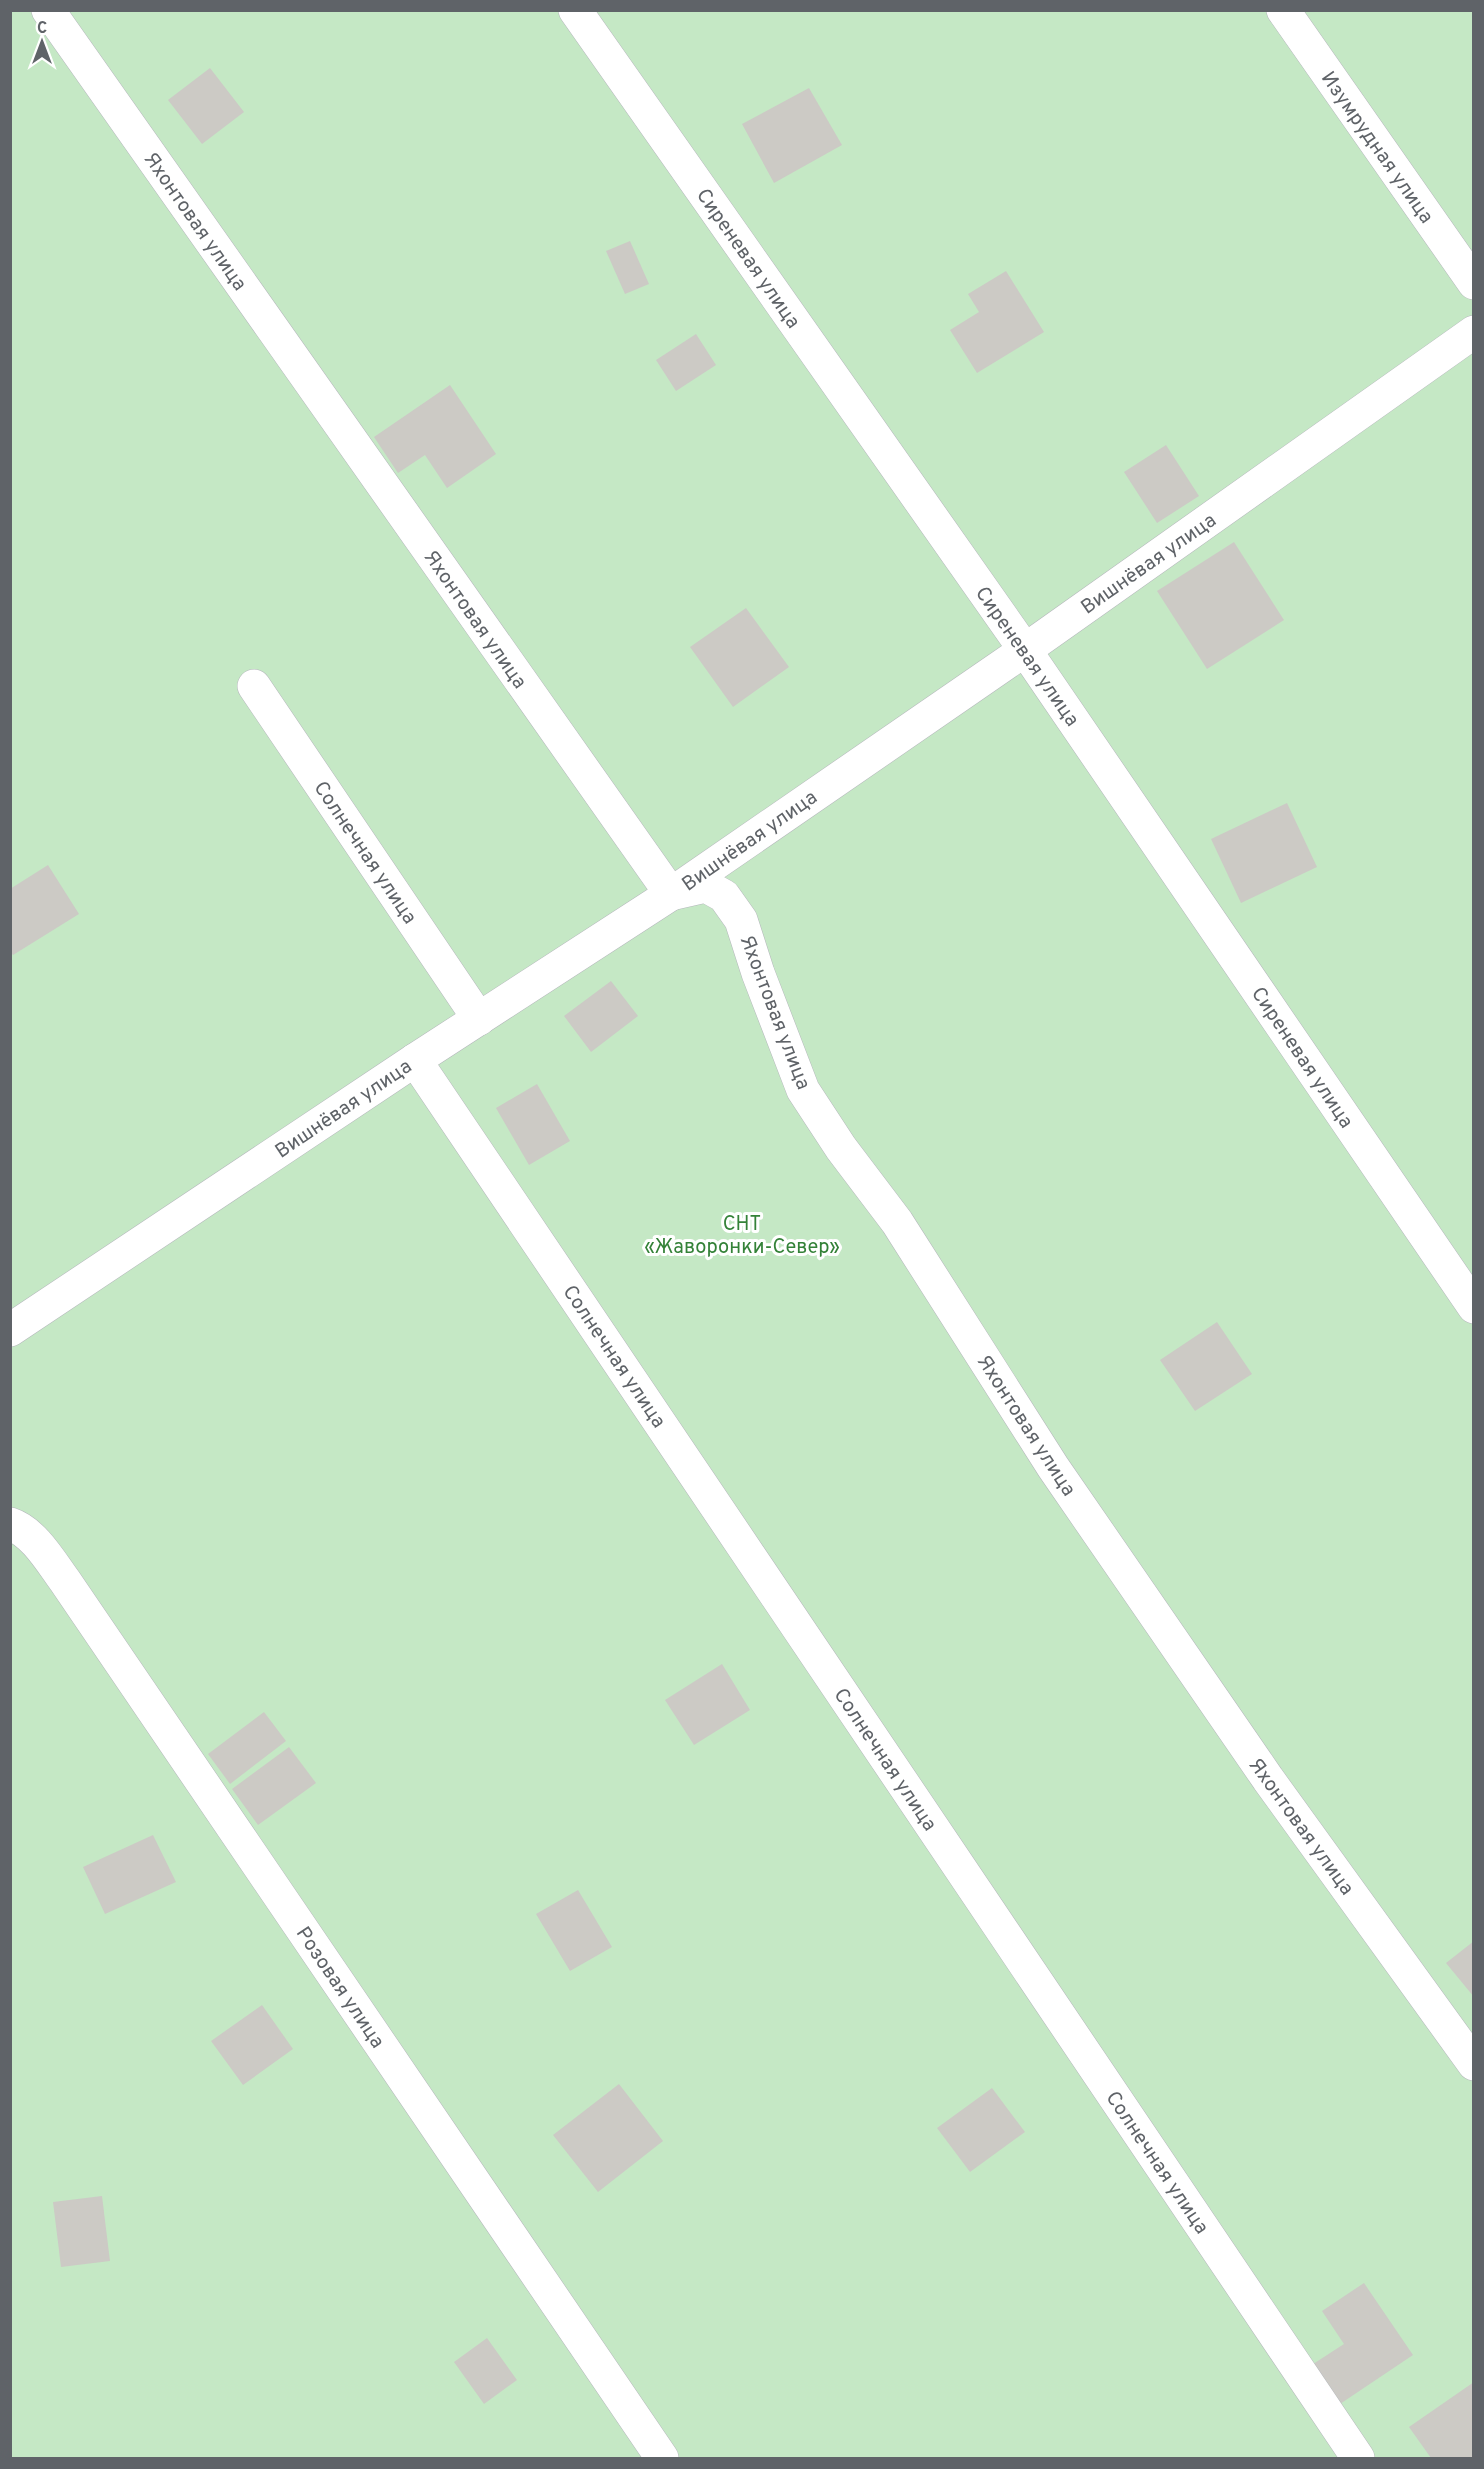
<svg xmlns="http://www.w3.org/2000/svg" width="1484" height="2469" font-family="Overpass,sans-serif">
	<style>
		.green { fill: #c5e8c5 }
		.building { fill: #cccac5 }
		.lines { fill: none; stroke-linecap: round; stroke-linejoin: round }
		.minor-casing { stroke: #b5b8bc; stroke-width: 34 }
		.minor { stroke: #fff; stroke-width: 33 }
		.labels { text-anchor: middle; stroke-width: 6; stroke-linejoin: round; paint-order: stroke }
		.street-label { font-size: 20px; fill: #5f6368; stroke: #fff }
		.park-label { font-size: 20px; fill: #348238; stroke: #fff }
	</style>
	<rect width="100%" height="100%" fill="#f1efe8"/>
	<rect class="green" x="11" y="11" width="1462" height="2447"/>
	<g class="building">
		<polygon points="210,68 244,112 202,144 168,100"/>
		<polygon points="809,88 842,145 774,183 742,124"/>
		<polygon points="630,241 649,284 625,294 606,251"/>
		<polygon points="1006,271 1044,332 977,373 950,330 979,312 968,294"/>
		<polygon points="696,334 716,365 676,391 656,360"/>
		<polygon points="450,385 496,454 447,488 425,455 398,473 374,437"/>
		<polygon points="1166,445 1199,496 1157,523 1124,472"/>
		<polygon points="1234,542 1284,620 1207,669 1157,591"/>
		<polygon points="746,608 789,667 733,707 690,647"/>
		<polygon points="1287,803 1317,867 1241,903 1211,839"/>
		<polygon points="48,865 79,914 13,955 10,952 10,889"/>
		<polygon points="611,981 638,1016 591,1052 564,1016"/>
		<polygon points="537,1084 570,1141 529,1165 496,1108"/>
		<polygon points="1217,1322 1252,1374 1195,1411 1160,1360"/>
		<polygon points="722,1664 750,1710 694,1745 665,1700"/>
		<polygon points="264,1712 286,1741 230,1784 208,1754"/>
		<polygon points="289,1747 316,1783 258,1825 232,1789"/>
		<polygon points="153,1835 176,1882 105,1914 83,1867"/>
		<polygon points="578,1890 612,1947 570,1971 536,1914"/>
		<polygon points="1474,1941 1474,1997 1446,1963"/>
		<polygon points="262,2005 293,2049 243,2085 211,2041"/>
		<polygon points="619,2084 663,2141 598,2192 553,2135"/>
		<polygon points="992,2088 1025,2132 970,2172 937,2128"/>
		<polygon points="102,2196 110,2261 61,2267 53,2202"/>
		<polygon points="1364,2283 1413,2355 1337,2406 1310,2366 1344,2344 1322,2311"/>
		<polygon points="487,2338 517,2380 484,2404 454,2362"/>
		<polygon points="1474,2382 1474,2458 1431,2458 1409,2427"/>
	</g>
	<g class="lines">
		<g class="minor-casing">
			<g id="minor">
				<polyline points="48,10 671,894 706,886 724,896 741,920 758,973 803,1090 841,1148 897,1222 1053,1467 1268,1779 1474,2064"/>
				<polyline points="575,10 1025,650 1474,1307"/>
				<polyline points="1283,10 1474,283"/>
				<polyline points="254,686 479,1019"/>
				<polyline points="415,1060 1358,2458"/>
				<polyline points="10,1330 415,1060 671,894 1025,650 1474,332"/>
				<path d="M10,1524c24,8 41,38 55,57l597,877"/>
			</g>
		</g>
		<use href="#minor" class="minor"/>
	</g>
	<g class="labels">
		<g class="street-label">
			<text transform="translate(1378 147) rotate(55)" y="7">Изумрудная улица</text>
			<text transform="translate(196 221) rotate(55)" y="7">Яхонтовая улица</text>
			<text transform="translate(749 258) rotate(55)" y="7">Сиреневая улица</text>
			<text transform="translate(1148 563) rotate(-35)" y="7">Вишнёвая улица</text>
			<text transform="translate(476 619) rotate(55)" y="7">Яхонтовая улица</text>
			<text transform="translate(1028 656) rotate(55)" y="7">Сиреневая улица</text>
			<text transform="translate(749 840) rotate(-35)" y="7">Вишнёвая улица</text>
			<text transform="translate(366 852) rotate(56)" y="7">Солнечная улица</text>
			<text transform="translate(776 1012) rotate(69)" y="7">Яхонтовая улица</text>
			<text transform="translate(1303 1057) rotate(56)" y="7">Сиреневая улица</text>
			<text transform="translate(343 1108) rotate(-34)" y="7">Вишнёвая улица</text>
			<text transform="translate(615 1356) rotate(56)" y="7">Солнечная улица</text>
			<text transform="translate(1027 1425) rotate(57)" y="7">Яхонтовая улица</text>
			<text transform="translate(886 1759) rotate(56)" y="7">Солнечная улица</text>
			<text transform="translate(1302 1826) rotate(54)" y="7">Яхонтовая улица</text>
			<text transform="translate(341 1987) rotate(56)" y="7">Розовая улица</text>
			<text transform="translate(1158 2162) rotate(56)" y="7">Солнечная улица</text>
		</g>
		<g class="park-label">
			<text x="742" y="1230">СНТ<tspan x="742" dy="23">«Жаворонки-Север»</tspan></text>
		</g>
	</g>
	<rect width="1484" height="2469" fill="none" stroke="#5f6368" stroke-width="24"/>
	<g transform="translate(42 42)" stroke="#ffffff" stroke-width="4.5" paint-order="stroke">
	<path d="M0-4.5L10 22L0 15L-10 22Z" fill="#5f6368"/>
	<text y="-9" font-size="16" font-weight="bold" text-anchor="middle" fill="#5f6368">С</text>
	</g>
</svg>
